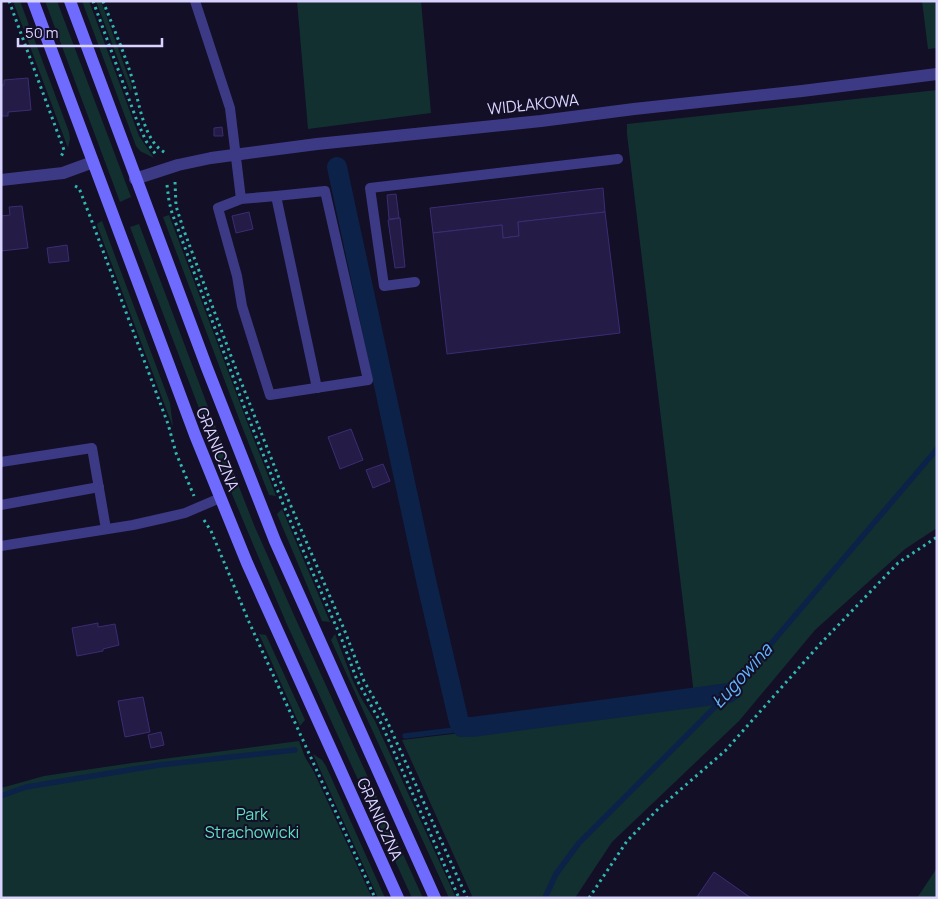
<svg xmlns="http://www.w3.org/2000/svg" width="938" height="899" font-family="Manrope,sans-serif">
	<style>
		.green { fill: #12302f }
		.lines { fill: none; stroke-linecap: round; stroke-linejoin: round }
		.stream { stroke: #0c2248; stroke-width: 5.5 }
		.canal { stroke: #0c2248; stroke-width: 20 }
		.building { fill: #241b47; stroke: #3b2d73 }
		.path { stroke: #2fb8b0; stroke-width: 3; stroke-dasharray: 2.5 4; stroke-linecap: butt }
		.lane { stroke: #3d3a85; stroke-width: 10 }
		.street { stroke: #3d3a85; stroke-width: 12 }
		.secondary { stroke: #6f6bff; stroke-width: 12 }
		.labels { text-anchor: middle; stroke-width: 4; stroke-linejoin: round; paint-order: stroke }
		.street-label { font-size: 16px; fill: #d9d4ff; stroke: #130f26 }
		.park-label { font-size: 16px; fill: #5fe0c0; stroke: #130f26 }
		.water-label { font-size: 18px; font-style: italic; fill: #62b6ff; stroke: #130f26 }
	</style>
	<rect width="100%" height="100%" fill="#130f26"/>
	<g class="green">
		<polygon points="13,1 20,1 69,132 70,139 68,148"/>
		<polygon points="45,1 57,1 131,197 120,202"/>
		<polygon points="82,1 89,1 139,136 154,158 140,151 136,146"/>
		<polygon points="96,1 101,1 132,87 132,89 130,91"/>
		<polygon points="297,1 421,1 431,113 308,129"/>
		<polygon points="922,1 937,1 937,48 928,49"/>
		<polygon points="937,90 937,528 905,549 815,630 739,721 612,842 575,898 473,898 402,740 503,728 695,703 627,134 627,124"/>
		<polygon points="169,215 247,422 276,496 269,495 241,424 163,217"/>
		<polygon points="102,221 170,403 173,427 97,225 98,223"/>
		<polygon points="139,224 216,428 254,525 293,613 423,898 412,898 285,620 229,487 130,227"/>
		<polygon points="282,509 330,622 322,621 277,514"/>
		<polygon points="259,634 266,635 305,720 300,726"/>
		<polygon points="335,634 352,679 360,696 375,721 456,898 449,898 331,640"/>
		<polygon points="299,741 305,757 314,772 372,898 1,898 1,788 44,776 132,763"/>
		<polygon points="313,754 322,760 326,766 385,898 378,898"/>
		<polygon points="937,868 937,898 917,898"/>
	</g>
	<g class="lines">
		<g class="stream">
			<polyline points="405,736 455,730 462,727"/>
			<polyline points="1,796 26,787 159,765 295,750"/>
			<polyline points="545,898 556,874 579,843 729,693 937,449"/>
		</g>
		<polyline class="canal" points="337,167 426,580 459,722 462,727 472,727 729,693"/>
	</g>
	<g class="building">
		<polygon points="28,78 31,110 8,112 8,116 1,116 1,85 4,85 4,80"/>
		<polygon points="222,127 223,136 214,136 214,128"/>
		<polygon points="603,188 605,212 518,222 519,236 503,238 502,225 433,233 430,208"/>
		<polygon points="396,194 399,218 389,219 387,195"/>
		<polygon points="22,206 28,248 1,251 1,216 10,215 9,207"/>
		<polygon points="249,212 253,229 236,233 232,216"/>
		<polygon points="605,212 620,333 447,354 433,233 502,225 503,238 519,236 518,222"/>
		<polygon points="400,218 405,267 395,268 388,220"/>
		<polygon points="67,245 69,261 49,263 47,248"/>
		<polygon points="351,429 363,460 340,469 328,437"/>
		<polygon points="383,464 390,481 373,488 366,470"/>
		<polygon points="98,623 98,627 115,624 119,645 103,649 103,651 77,656 72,628"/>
		<polygon points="143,697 150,732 125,737 118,701"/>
		<polygon points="161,732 164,745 151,748 148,735"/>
		<polygon points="714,872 751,898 697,898 697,897"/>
	</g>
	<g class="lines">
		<g class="path">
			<polyline points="9,1 64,150 61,157"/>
			<polyline points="93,1 137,121 146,141 157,156"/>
			<path d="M103,1c10,26 21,51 29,77 6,20 9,44 20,62 4,6 8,10 14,13"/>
			<polyline points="175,182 176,206 183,228 234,364 281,483 344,629 364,681 387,721 467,898"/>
			<polyline points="167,185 169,201 172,213 245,409 283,504 342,640 357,680 382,725 459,898"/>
			<polyline points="75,186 79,188 91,219 168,424 176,453 194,496"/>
			<polyline points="204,520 211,531 249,622 375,898"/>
			<polyline points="589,898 627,841 658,809 725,751 821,643 898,563 937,537"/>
		</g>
		<g class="lane">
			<polyline points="195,1 230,108 241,199"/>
			<polygon points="325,191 368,380 270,395 242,306 237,276 218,208 241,199 276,196"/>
			<polyline points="276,196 317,388"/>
			<polyline points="415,282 384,286 370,188 618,159"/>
			<polyline points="1,462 92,448 106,529"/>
			<polyline points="1,505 99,487"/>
			<polyline points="1,546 133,525 164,518 185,513 220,498"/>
		</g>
		<g class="street">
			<polyline points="135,179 178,165 211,158 317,144 541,121 634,109 802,91 937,74"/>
			<polyline points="1,180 63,173 93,162"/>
		</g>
		<g class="secondary">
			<polyline points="33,1 195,435 247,563 398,898"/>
			<polyline points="70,1 207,368 275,541 435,898"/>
		</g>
	</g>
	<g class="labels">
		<g class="street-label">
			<text transform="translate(533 104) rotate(-6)" y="6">WIDŁAKOWA</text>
			<text transform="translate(218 449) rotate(68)" y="6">GRANICZNA</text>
			<text transform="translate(380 819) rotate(66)" y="6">GRANICZNA</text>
		</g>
		<g class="park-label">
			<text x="252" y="820">Park<tspan x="252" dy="18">Strachowicki</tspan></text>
		</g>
		<g class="water-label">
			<text transform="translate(742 676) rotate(-48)" y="6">Ługowina</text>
		</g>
	</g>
	<rect width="938" height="899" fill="none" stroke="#d9d4ff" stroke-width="5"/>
	<path d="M18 38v8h144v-8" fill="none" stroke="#d9d4ff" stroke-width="2.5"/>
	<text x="25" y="38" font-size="15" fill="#d9d4ff" stroke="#130f26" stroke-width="4" paint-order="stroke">50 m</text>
</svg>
